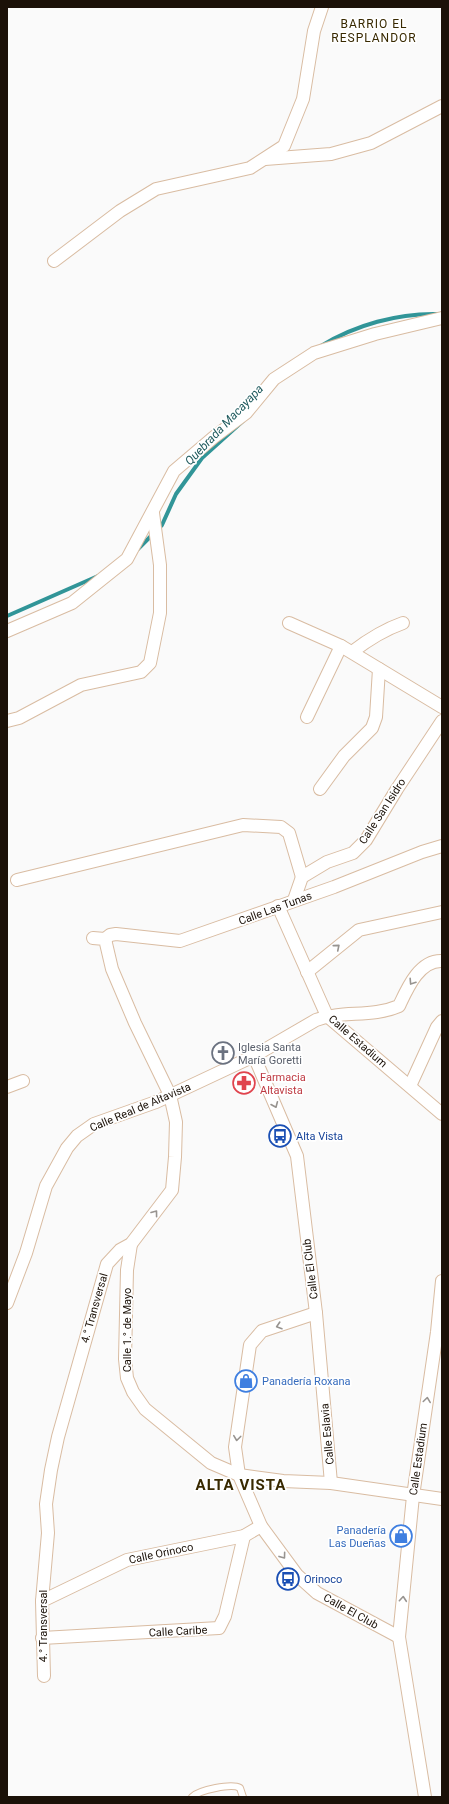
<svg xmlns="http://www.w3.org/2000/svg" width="449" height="1804" font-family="Roboto,sans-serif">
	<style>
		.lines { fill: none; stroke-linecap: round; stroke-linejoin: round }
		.stream { stroke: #319598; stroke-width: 4 }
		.lane-casing { stroke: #d9bca2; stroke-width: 8 }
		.street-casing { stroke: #d9bca2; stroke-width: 14 }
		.lane { stroke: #fff; stroke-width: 6 }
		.street { stroke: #fff; stroke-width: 12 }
		.oneway { stroke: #989490 }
		.labels { text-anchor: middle; stroke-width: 3.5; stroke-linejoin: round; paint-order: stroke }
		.street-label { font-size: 11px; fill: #1b1108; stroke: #fff }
		.worship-label { font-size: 11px; fill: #5b616d; stroke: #fff; text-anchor: start }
		.health-label { font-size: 11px; fill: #be3a42; stroke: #fff; text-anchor: start }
		.transit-label { font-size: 11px; fill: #164399; stroke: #fff; text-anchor: start }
		.shop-label { font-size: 11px; fill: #366cbe; stroke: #fff; text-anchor: start }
		.neighbourhood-label { font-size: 12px; letter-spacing: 1px; fill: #382900; stroke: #fff }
		.water-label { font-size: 12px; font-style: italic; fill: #205b5e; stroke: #fff }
		.district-label { font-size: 15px; font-weight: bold; letter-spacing: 1px; fill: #382900; stroke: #fff }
	</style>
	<rect width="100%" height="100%" fill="#fafafa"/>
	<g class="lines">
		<g class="stream">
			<path d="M321,346c34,-21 77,-33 117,-32"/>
			<polyline points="158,529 162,525 176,494 202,458 243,421"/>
			<polyline points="138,549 153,534"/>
			<polyline points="7,616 98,576"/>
		</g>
		<g class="lane-casing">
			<path id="lane" d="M192,1797c7,-7 40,-14 48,-9l3,9"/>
		</g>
		<g class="street-casing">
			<g id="street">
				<polyline points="265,159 331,154 371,143 442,106"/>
				<polyline points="54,261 120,211 156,189 250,168 284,146 303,99 314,31 322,7"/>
				<polyline points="289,623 341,646 442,707"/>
				<polyline points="7,631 72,603 127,559 174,471 214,437 246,413 274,379 314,353 375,334 442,318"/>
				<path d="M352,652c17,-13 31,-22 51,-29"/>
				<polyline points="307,717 341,646"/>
				<polyline points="7,721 19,718 81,685 141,672 150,663 160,613 160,565 153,513"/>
				<polyline points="320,789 344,756 372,728 376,717 379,669"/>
				<polyline points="17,880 243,825 281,827 289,833 302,877"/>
				<polyline points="294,900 302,877 327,862 353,853 366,840 397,789 442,721"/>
				<polyline points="278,906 327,1016 442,1114"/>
				<polyline points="105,939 110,935 116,934 180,941 334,887 422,852 442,846"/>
				<polyline points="307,972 359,930 442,912"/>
				<polyline points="254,1056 297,1156 316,1313 331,1483"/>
				<polyline points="410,1086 437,1027 442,1021"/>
				<polyline points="7,1087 23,1081"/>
				<polyline points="131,1244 127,1270 125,1359 127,1378 133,1392 145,1409 211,1463 239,1475 283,1481 331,1483 442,1499"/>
				<path d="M7,1303l19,-50 20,-67 21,-38 10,-12 17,-12 62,-22 98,-46 62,-36c27,-10 55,-2 83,-14 8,-17 20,-46 43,-45"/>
				<polyline points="316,1313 262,1331 250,1345 235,1447 239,1475 261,1526 297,1575 317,1593 399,1637"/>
				<polyline points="42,1601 127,1560 244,1536 261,1526"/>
				<polyline points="42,1638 219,1628 225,1616 244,1536"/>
				<polyline points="44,1676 42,1601 48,1533 46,1504 51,1470 58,1437 107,1264 120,1250 131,1244 172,1190 175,1157 176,1122 170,1095 135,1023 112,969 105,939 93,938"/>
				<polyline points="425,1797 399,1637 413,1496 437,1332 442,1281"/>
			</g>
		</g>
		<use href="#lane" class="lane"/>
		<use href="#street" class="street"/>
	</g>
	<defs><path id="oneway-chevron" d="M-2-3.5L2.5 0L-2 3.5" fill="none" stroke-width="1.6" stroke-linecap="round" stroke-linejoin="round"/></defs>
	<g class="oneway">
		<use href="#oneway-chevron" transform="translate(337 947) rotate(-40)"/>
		<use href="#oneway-chevron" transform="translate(412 982) rotate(123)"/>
		<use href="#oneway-chevron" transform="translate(275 1105) rotate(67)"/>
		<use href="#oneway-chevron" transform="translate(155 1213) rotate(-53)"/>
		<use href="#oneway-chevron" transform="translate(279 1326) rotate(162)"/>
		<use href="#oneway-chevron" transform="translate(427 1400) rotate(-82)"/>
		<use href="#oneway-chevron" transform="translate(237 1438) rotate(97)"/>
		<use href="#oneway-chevron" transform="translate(283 1556) rotate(54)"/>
		<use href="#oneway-chevron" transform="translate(403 1599) rotate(-85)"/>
	</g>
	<defs>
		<g id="church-ring" transform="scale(1.15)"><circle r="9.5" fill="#fff" stroke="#6b7280" stroke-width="1.5"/><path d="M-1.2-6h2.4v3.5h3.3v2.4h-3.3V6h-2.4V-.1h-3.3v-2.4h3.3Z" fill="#6b7280"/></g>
		<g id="pharmacy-ring" transform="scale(1.15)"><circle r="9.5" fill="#fff" stroke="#e0444e" stroke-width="1.5"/><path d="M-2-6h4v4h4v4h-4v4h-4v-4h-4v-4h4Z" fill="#e0444e"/></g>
		<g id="bus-ring" transform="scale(1.15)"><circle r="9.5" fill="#fff" stroke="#1a4fb4" stroke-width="1.5"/><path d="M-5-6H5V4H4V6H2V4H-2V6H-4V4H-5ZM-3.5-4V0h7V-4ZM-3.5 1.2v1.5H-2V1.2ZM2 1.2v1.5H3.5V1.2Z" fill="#1a4fb4"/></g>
		<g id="shop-ring" transform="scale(1.15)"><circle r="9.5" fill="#fff" stroke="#3f7fe0" stroke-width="1.5"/><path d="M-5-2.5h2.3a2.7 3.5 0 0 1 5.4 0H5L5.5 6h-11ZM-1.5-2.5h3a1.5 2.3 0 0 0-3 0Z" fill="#3f7fe0"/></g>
	</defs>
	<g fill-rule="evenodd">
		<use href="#church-ring" x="223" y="1053"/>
		<use href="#pharmacy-ring" x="244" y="1083"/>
		<use href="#bus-ring" x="280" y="1136"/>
		<use href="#shop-ring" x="246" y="1381"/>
		<use href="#shop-ring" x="401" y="1536"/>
		<use href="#bus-ring" x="288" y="1579"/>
	</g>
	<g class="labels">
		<g class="street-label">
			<text transform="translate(382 811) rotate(-57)" y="4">Calle San Isidro</text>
			<text transform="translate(275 908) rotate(-20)" y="4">Calle Las Tunas</text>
			<text transform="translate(358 1041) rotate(41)" y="4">Calle Estadium</text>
			<text transform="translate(140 1107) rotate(-23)" y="4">Calle Real de Altavista</text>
			<text transform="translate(310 1269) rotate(-97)" y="4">Calle El Club</text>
			<text transform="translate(94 1308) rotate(-74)" y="4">4.° Transversal</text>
			<text transform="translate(127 1330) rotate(-90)" y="4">Calle 1.° de Mayo</text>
			<text transform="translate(327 1434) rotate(-95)" y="4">Calle Eslavia</text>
			<text transform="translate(418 1459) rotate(-82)" y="4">Calle Estadium</text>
			<text transform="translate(161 1553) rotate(-12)" y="4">Calle Orinoco</text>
			<text transform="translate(351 1611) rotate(29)" y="4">Calle El Club</text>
			<text transform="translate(43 1626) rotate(-90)" y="4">4.° Transversal</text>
			<text transform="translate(178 1631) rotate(-3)" y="4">Calle Caribe</text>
		</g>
		<g class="worship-label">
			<text x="238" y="1051">Iglesia Santa<tspan x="238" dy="13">María Goretti</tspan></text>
		</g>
		<g class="health-label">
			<text x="260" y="1081">Farmacia<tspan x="260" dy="13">Altavista</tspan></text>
		</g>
		<g class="transit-label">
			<text x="296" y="1140">Alta Vista</text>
			<text x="304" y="1583">Orinoco</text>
		</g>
		<g class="shop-label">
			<text x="262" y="1385">Panadería Roxana</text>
			<text x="386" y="1534" text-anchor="end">Panadería<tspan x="386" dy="13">Las Dueñas</tspan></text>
		</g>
		<g class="neighbourhood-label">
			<text x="374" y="28">BARRIO EL<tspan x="374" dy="14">RESPLANDOR</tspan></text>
		</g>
		<g class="water-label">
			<text transform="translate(224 425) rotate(-46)" y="4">Quebrada Macayapa</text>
		</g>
		<g class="district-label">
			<text x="241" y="1490">ALTA VISTA</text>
		</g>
	</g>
	<rect width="449" height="1804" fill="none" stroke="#1b1108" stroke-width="16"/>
</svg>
